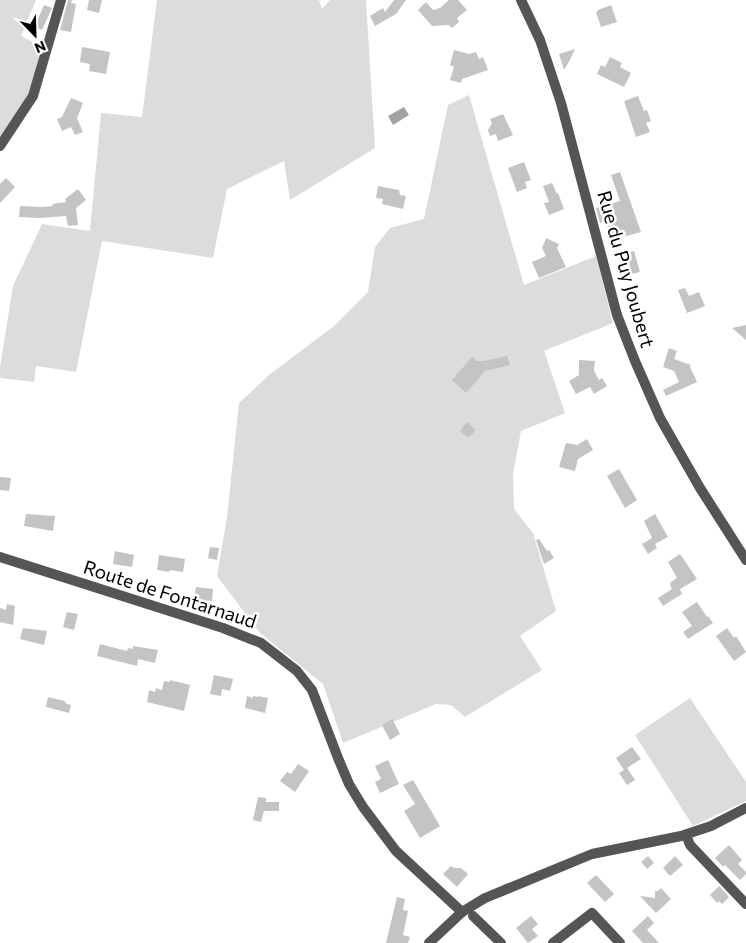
<svg xmlns="http://www.w3.org/2000/svg" width="746" height="943" font-family="Commissioner,sans-serif">
	<style>
		.green { fill: #dcdcdc }
		.water { fill: #a3a3a3 }
		.building { fill: #c4c4c4 }
		.lines { fill: none; stroke-linecap: round; stroke-linejoin: round }
		.minor { stroke: #555; stroke-width: 10 }
		.labels { text-anchor: middle; stroke-width: 5; stroke-linejoin: round; paint-order: stroke }
		.street-label { font-size: 19px; fill: #000; stroke: #fff }
	</style>
	<rect width="100%" height="100%" fill="#fff"/>
	<g class="green">
		<polygon points="0,0 36,0 21,36 41,46 31,92 0,137"/>
		<polygon points="157,0 319,0 322,9 330,0 366,0 375,148 290,200 284,161 227,189 213,258 102,241 76,372 36,366 34,382 0,378 0,367 13,286 42,224 90,231 101,113 142,117"/>
		<polygon points="469,95 524,285 596,256 613,323 544,351 565,413 521,431 513,474 514,509 533,533 556,611 520,636 542,670 465,717 451,705 436,704 343,743 323,684 260,633 217,576 227,517 239,403 269,375 334,326 368,292 375,247 390,228 424,219 448,105"/>
		<polygon points="690,698 746,782 746,801 693,826 635,735"/>
	</g>
	<polygon class="water" points="404,107 409,115 393,125 388,116"/>
	<g class="building">
		<polygon points="68,0 72,0 71,3 76,4 71,32 60,30"/>
		<polygon points="89,0 102,0 99,13 87,10"/>
		<polygon points="394,0 406,0 396,14 375,26 370,16 383,8 385,12"/>
		<polygon points="449,0 458,0 467,10 457,18 459,22 452,28 449,25 432,26 418,10 426,2 433,10 440,8"/>
		<polygon points="44,5 52,8 42,30 32,26 35,18 38,19"/>
		<polygon points="611,5 617,22 601,27 596,12 598,11 598,10"/>
		<polygon points="82,47 110,52 106,74 89,71 90,64 80,62"/>
		<polygon points="575,49 570,60 564,70 559,54"/>
		<polygon points="454,50 469,54 476,52 479,59 483,57 488,70 462,79 461,83 450,80 454,67 450,65"/>
		<polygon points="610,57 622,63 620,67 631,73 624,87 597,74 601,65 605,67"/>
		<polygon points="638,96 644,111 647,110 651,121 646,123 650,132 636,137 624,101"/>
		<polygon points="71,98 83,103 77,118 83,132 75,135 71,127 62,131 57,119 62,117"/>
		<polygon points="503,114 513,135 498,141 496,134 490,136 488,130 492,123 490,119"/>
		<polygon points="524,162 531,180 525,182 527,188 517,192 508,168"/>
		<polygon points="620,172 641,232 611,240 606,221 600,223 596,208 620,201 611,175"/>
		<polygon points="6,178 15,187 0,203 0,184"/>
		<polygon points="552,183 557,194 558,193 564,209 549,215 544,203 549,202 543,186"/>
		<polygon points="378,186 399,190 400,195 406,196 403,209 382,204 383,199 376,198"/>
		<polygon points="78,189 86,200 76,208 78,225 68,226 66,216 39,218 19,217 20,206 42,207 53,206 52,204 66,202 65,199"/>
		<polygon points="546,238 559,244 557,248 566,267 539,278 532,262 546,256 542,248"/>
		<polygon points="634,251 640,272 628,275 623,254"/>
		<polygon points="685,288 689,296 699,292 705,306 687,313 678,290"/>
		<polygon points="746,325 746,340 732,328"/>
		<polygon points="669,348 677,351 674,359 691,365 690,367 697,382 666,396 663,390 679,382 674,371 663,367"/>
		<polygon points="507,356 510,365 485,371 466,393 452,380 472,357 477,361 484,361"/>
		<polygon points="579,360 595,361 594,371 599,380 602,378 607,386 594,394 590,387 576,394 569,381 579,375"/>
		<polygon points="467,422 476,430 468,438 460,431"/>
		<polygon points="587,439 593,450 578,459 575,471 559,467 566,443 577,445"/>
		<polygon points="619,469 637,500 625,508 607,476"/>
		<polygon points="0,477 11,478 9,491 0,490"/>
		<polygon points="26,514 55,516 53,531 24,526"/>
		<polygon points="655,514 668,537 655,544 652,538 657,548 648,554 642,544 652,538 644,521"/>
		<polygon points="539,539 547,551 549,550 554,558 544,564 536,540"/>
		<polygon points="210,547 219,548 217,560 208,558"/>
		<polygon points="115,551 134,555 132,567 113,564"/>
		<polygon points="680,554 697,579 680,589 682,594 663,606 658,598 672,589 670,585 671,582 677,578 668,562"/>
		<polygon points="159,555 185,559 183,572 170,570 169,572 157,570"/>
		<polygon points="196,587 213,589 212,601 194,599"/>
		<polygon points="697,602 707,617 708,616 713,623 688,639 683,632 692,626 682,612"/>
		<polygon points="7,604 15,606 13,625 0,622 0,608 6,610"/>
		<polygon points="67,612 78,614 74,630 63,627"/>
		<polygon points="23,628 47,631 44,645 20,639"/>
		<polygon points="727,628 734,638 736,636 746,652 734,661 716,636"/>
		<polygon points="100,644 127,651 128,648 133,649 133,646 158,650 155,663 138,659 137,666 97,656"/>
		<polygon points="214,675 233,679 230,691 222,689 221,696 210,694"/>
		<polygon points="170,680 190,685 184,711 147,702 149,690 155,692 156,688 162,690 164,681 170,682"/>
		<polygon points="247,696 253,698 253,696 258,697 258,696 268,698 265,713 245,708"/>
		<polygon points="48,697 65,701 65,703 71,705 69,713 46,707"/>
		<polygon points="392,719 400,734 390,740 382,725"/>
		<polygon points="632,747 641,759 627,768 635,780 627,785 619,773 624,770 616,758"/>
		<polygon points="388,760 399,784 380,793 375,782 381,779 375,766"/>
		<polygon points="298,764 309,771 295,792 280,781 287,772 291,774"/>
		<polygon points="413,780 440,826 420,838 404,811 415,804 403,785"/>
		<polygon points="258,797 266,798 266,802 279,802 279,811 264,811 261,822 253,820"/>
		<polygon points="729,845 742,860 738,864 746,872 746,874 740,880 725,865 723,867 715,858"/>
		<polygon points="648,856 654,863 647,869 641,862"/>
		<polygon points="675,856 683,865 670,876 663,868"/>
		<polygon points="451,866 454,868 461,868 468,874 457,887 443,874"/>
		<polygon points="596,875 614,894 605,902 587,883"/>
		<polygon points="719,886 729,897 722,904 719,901 717,903 710,895"/>
		<polygon points="661,888 671,899 656,913 640,896 655,898 655,891 658,891"/>
		<polygon points="397,897 405,899 403,910 408,911 403,935 410,937 408,943 386,943"/>
		<polygon points="531,916 538,924 532,929 538,936 528,943 516,928"/>
		<polygon points="648,916 654,923 647,930 659,943 643,943 632,931"/>
	</g>
	<g class="lines">
		<g class="minor">
			<polyline points="521,0 540,40 561,103 617,315 635,361 660,418 700,488 746,560"/>
			<polyline points="0,146 33,96 61,0"/>
			<polyline points="0,557 223,628 261,643 297,671 312,690 338,758 349,784 363,807 396,851 462,912"/>
			<polyline points="686,835 690,845 746,904"/>
			<polyline points="473,916 501,943"/>
			<polyline points="429,943 462,912 485,898 592,854 681,836 711,826 746,808"/>
			<polyline points="553,943 592,913 620,943"/>
		</g>
	</g>
	<g class="labels">
		<g class="street-label">
			<text transform="translate(626 269) rotate(74)" y="7">Rue du Puy Joubert</text>
			<text transform="translate(170 594) rotate(18)" y="7">Route de Fontarnaud</text>
		</g>
	</g>
	<g transform="translate(35 35) rotate(157)" stroke="#ffffff" stroke-width="4" paint-order="stroke">
	<path d="M0-4L9 19L0 12L-9 19Z" fill="#000000"/>
	<text y="-8" font-size="14" font-weight="bold" text-anchor="middle" fill="#000000">N</text>
	</g>
</svg>
